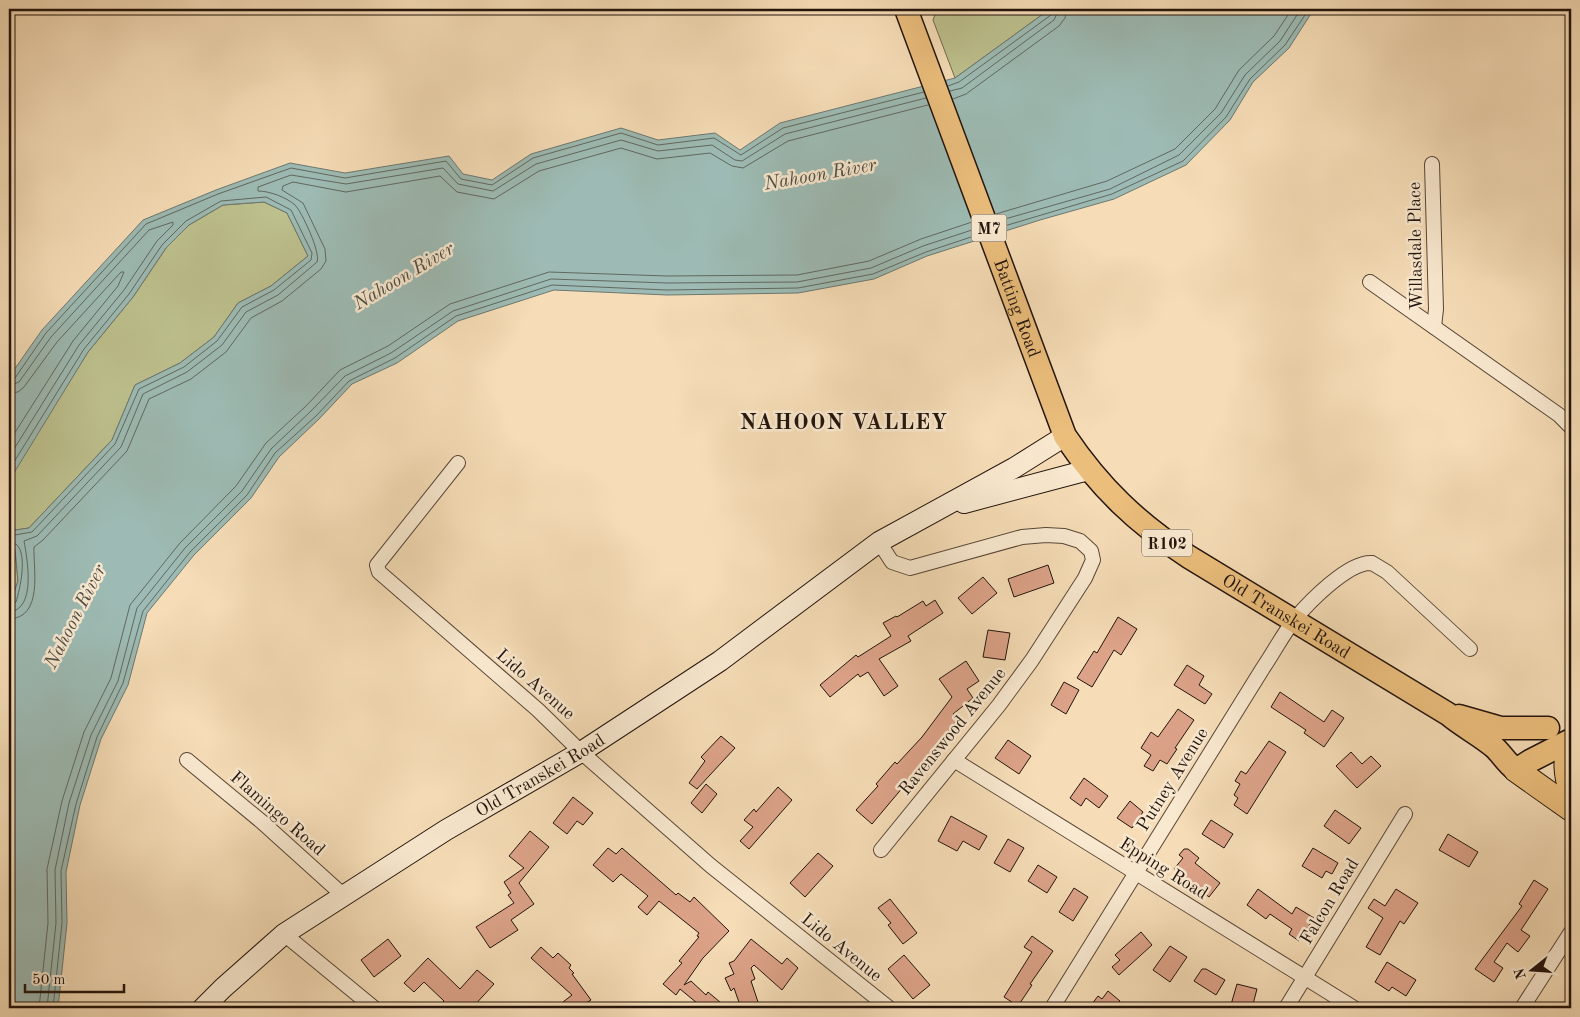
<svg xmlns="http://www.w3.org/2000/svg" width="1580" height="1017" font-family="'Old Standard TT',serif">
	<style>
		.green { fill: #bdc18e; stroke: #706a4d }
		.water { fill: #9dbbb4; stroke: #6c7871 }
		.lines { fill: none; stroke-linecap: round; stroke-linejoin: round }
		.shore { stroke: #606860; stroke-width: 1 }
		.building { fill: #dda389; stroke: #23140c }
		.minor-casing { stroke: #584637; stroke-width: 16 }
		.secondary-casing { stroke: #23140c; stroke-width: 22 }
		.primary-casing { stroke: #23140c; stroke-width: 25 }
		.trunk-casing { stroke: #23140c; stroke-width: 26 }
		.minor { stroke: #f9e9d0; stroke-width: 14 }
		.secondary { stroke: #f9e9d0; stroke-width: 20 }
		.primary { stroke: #ebbe7c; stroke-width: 22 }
		.trunk { stroke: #ebbe7c; stroke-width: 24 }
		.labels { text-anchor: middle; stroke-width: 5; stroke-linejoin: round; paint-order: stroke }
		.shield { fill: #f9e9d0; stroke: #635447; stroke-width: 1 }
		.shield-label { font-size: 16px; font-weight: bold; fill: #23140c }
		.street-label { font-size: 18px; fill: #23140c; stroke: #f9e9d0 }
		.water-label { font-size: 19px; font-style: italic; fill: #4e4e47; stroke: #f9e9d0 }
		.district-label { font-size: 22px; font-weight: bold; letter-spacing: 1px; fill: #23140c; stroke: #f9e9d0 }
	</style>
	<rect width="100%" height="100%" fill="#f6ddb7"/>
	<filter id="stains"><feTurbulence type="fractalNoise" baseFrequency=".004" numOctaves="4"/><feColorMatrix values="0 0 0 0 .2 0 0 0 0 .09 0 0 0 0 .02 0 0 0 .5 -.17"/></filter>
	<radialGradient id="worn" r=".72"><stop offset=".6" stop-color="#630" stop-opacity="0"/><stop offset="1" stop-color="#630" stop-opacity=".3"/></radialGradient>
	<g class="green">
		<polygon points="937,9 1050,9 955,78 933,20"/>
		<polygon points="264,202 287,213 308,256 271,286 238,303 214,337 180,363 135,385 112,440 29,528 9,531 9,481 22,457 88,352 133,297 166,248 189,225 223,205"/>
		<polygon points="15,549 18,581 9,607 9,550"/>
	</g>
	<polygon class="water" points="1050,9 1314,9 1289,48 1253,82 1230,120 1186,165 1114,199 1040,220 927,256 874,279 798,293 667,295 554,290 458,321 397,363 352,384 319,419 279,457 251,498 194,555 147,613 128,685 101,739 80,805 66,872 67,923 58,1008 9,1008 9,607 18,581 15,549 9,550 9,531 29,528 112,440 135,385 180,363 214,337 238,303 271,286 308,256 287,213 264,202 223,205 189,225 166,248 133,297 88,352 9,481 9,377 42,330 143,220 216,190 290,163 345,173 449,156 463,174 492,180 531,154 621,128 658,140 715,133 740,150 780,123 955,78"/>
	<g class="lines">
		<g class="shore">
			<polyline points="948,86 959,82 1051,15 1053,9"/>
			<polyline points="950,91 962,88 1054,20 1059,9"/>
			<polyline points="953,99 966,94 1059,26 1065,18 1067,9"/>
			<polyline points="996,214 1107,181 1175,149 1215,109 1239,70 1274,36 1292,9"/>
			<polyline points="998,221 1110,189 1179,155 1221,113 1245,75 1280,41 1301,9"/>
			<polyline points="1001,227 1112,194 1183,161 1226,117 1250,79 1285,45 1309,9"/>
			<polyline points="9,379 15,378 46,333 146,224 218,194 291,168 345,178 446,161 461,179 492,185 533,158 621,133 658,145 714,138 741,155 783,128 924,92"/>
			<polyline points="9,386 19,382 51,337 149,230 173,222 173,225 157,241 124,290 79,345 9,457"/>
			<polyline points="9,393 18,392 24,387 57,342 121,272 124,272 118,286 73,341 9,442"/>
			<polyline points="9,470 84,349 129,294 162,245 186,221 221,201 266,197 291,210 312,253 311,260 274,290 242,307 217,341 184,367 139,389 115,444 32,532 9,536"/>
			<path d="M9,545l7,-1c12,10 4,45 0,58l-7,4"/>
			<path d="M9,612c28,-2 18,-54 15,-71l13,-5 84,-89 22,-53 44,-22 35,-27 24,-33 32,-17 39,-33c4,-9 -15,-50 -22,-57 -9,-8 -26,-14 -37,-14v-4l33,-12 55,9 97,-16 15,16 35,7 43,-27 85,-24 37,11 54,-6 23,15 7,1 43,-27 141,-36"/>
			<path d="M9,619c35,-1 24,-51 25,-72l9,-7 84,-89 22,-52 42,-20 35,-27 25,-34 31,-17 39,-32 5,-8 -1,-12 -22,-46 -21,-13 1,-4 10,-4 53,10 94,-16 17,16 37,7 45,-28 82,-23 36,11 53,-6 22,13 11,2 45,-27 140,-36"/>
			<polyline points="39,1008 48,923 47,869 62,801 84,732 111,678 130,605 180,543 236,486 266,443 306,406 340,370 388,346 450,304 549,272 667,276 797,275 869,261 921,239 972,222"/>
			<polyline points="47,1008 56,923 55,870 69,803 91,735 118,681 137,608 185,548 242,491 271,449 311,411 345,376 391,353 453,311 551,279 667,283 797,282 871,268 923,246 975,229"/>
			<polyline points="53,1008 62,923 61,871 76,804 97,737 123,683 143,611 190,552 247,495 275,453 316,416 349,381 395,358 456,316 552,285 667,290 798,288 873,274 926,252 977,235"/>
		</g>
	</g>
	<g class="building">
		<polygon points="1048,565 1054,583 1014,597 1008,579"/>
		<polygon points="983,577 997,593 972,614 958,598"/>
		<polygon points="935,600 943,613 908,636 911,641 879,659 898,686 884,696 868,672 860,677 858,674 830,697 820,685 856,655 858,657 891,636 883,623 896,616 897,617 923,601 926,606"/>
		<polygon points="1118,617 1137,629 1121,655 1114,650 1092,687 1077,678 1094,651 1097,653"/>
		<polygon points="988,630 1010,633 1005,660 983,657"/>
		<polygon points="966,661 979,681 967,689 973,698 953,714 958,718 935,749 872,824 856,810 878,786 876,784 895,762 897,764 922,737 952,697 939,679"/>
		<polygon points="1187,665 1204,676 1199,685 1212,694 1205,704 1174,685"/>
		<polygon points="1064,682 1079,690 1066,714 1051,705"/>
		<polygon points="1280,692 1324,722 1332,710 1344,718 1324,747 1304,733 1306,730 1271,707"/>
		<polygon points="1178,709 1194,720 1175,748 1177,749 1167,764 1160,760 1153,771 1144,766 1151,755 1141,748 1151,732 1158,737"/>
		<polygon points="721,736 735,748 697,789 689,783 705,761 701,757"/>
		<polygon points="1008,740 1031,756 1019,774 995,758"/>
		<polygon points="1269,741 1286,752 1247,814 1234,805 1238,798 1234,795 1240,784 1235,781 1241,771 1246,774"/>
		<polygon points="1351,752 1362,764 1371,756 1381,766 1357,788 1336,766"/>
		<polygon points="1084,778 1108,796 1099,808 1086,798 1081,806 1070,798"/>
		<polygon points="706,784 717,794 702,813 691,803"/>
		<polygon points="778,787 792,800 749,849 740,841 753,827 744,820 754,809 756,812"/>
		<polygon points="573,797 593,813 583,825 577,821 567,834 553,823"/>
		<polygon points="1130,801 1143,812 1132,828 1117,818"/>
		<polygon points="1335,810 1361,828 1349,844 1324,826"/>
		<polygon points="951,816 987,836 979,850 963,841 957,851 938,841"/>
		<polygon points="1211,820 1233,834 1224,848 1202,834"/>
		<polygon points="530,831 549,847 519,883 534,904 511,920 518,930 490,948 476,927 514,903 508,895 511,893 504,882 524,868 509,856"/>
		<polygon points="1448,834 1478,852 1469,867 1439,850"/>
		<polygon points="1008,839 1024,848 1010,872 994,863"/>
		<polygon points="608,848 616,854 622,848 676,895 678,893 690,902 694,897 729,931 703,958 684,985 691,981 706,995 708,992 727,1008 703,1008 680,989 676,995 663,984 682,963 679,961 699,937 697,936 699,933 659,901 647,915 638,907 648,896 621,874 613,882 593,865"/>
		<polygon points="1313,848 1338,863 1332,874 1326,871 1322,878 1302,866"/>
		<polygon points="1184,849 1188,849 1199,858 1195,863 1220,883 1209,897 1174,869 1183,858 1179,855"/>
		<polygon points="818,853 833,866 805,897 790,883"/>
		<polygon points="1038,865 1057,877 1047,893 1028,881"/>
		<polygon points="1534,880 1548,889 1521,930 1530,936 1518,952 1507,943 1494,962 1503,968 1494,982 1475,969 1522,906 1519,904"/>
		<polygon points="1074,888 1088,897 1073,921 1059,912"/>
		<polygon points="1258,889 1292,914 1296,907 1314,918 1299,941 1289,934 1292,929 1270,914 1266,919 1247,905"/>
		<polygon points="1396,889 1418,903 1404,924 1400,921 1380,955 1366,947 1383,918 1368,908 1374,899 1385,906"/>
		<polygon points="890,899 917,933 903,944 888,925 891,923 878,908"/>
		<polygon points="1141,932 1152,945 1119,975 1112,967 1120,960 1115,955"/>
		<polygon points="1032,936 1053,951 1030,984 1032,985 1018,1006 1004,997 1032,952 1024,947"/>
		<polygon points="388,939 401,956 374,977 361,960"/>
		<polygon points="751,939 782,964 787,958 798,968 782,990 754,965 751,968 755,979 751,981 760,1008 741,1008 734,988 731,991 725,978 734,974 729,963 734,961"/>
		<polygon points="1170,946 1187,957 1170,982 1153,970"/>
		<polygon points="541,947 553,958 558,953 571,965 569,968 574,973 572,974 591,1000 586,1003 590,1008 567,1008 563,1002 572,995 531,958"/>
		<polygon points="904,955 930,985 913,999 888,969"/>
		<polygon points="428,958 460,989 477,970 494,984 472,1008 437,1008 444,1001 424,982 414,992 404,983"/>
		<polygon points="1387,962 1416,980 1406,996 1392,987 1389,991 1375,982"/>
		<polygon points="1202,969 1206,969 1225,980 1216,995 1194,981"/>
		<polygon points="1237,984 1257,989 1252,1008 1230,1008"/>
		<polygon points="1108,991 1120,1001 1115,1008 1089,1008 1098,996 1102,999"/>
	</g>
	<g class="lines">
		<g class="minor-casing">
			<g id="minor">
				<polyline points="1432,164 1436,309 1434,327"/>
				<polyline points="1370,282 1559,415 1571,427"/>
				<polyline points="458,463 377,565 379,572 538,710 581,752 711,866 889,1008"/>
				<polyline points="879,542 892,562 910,568 1022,537 1046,535 1064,536 1080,541 1091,551 1093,560 1085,578 1032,660 999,705 881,850"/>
				<polyline points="187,760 262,822 344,896"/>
				<polyline points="954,760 1354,1008"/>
				<polyline points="284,934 374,1008"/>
				<path d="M1052,1008l211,-340c11,-16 20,-34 32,-49 14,-17 54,-58 77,-56l15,9 83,77"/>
				<polyline points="1286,1008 1405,814"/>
				<polyline points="1522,1008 1571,932"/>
			</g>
		</g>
		<g class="secondary-casing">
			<g id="secondary">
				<polyline points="964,503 1088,470"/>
				<path id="s1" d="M203,1008l20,-20 61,-54 162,-104 135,-78 52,-34 87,-57 159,-119 135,-74 51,-32"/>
			</g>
		</g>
		<g class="primary-casing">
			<g id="primary">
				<path id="s2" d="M906,9l159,427c35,52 72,87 124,121l259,157c14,12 32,21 46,33 8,7 12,16 22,23l14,-9 41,-21"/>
				<polyline points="1459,716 1501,728 1548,728"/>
			</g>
		</g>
		<g class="trunk-casing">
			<g id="trunk">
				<path d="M1571,743c-7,17 -5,31 0,48"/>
				<polyline points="1516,770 1571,809"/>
			</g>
		</g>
		<use href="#minor" class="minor"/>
		<use href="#secondary" class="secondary"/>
		<use href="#primary" class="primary"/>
		<use href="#trunk" class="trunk"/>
	</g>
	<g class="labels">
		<g class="shield">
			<rect x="971.5" y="214.5" width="35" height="27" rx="4"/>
			<rect x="1142" y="529.5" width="50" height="27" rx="4"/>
		</g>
		<g class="shield-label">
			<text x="989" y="234">M7</text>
			<text x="1167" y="549">R102</text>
		</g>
		<g class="street-label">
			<text transform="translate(1415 246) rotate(-91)" y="6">Willasdale Place</text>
			<text dy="6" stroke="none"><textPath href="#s2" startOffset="319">Batting Road</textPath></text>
			<text dy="6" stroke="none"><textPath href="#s2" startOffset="744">Old Transkei Road</textPath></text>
			<text transform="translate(536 684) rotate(41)" y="6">Lido Avenue</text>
			<text transform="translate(952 731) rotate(-51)" y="6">Ravenswood Avenue</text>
			<text dy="6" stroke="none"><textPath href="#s1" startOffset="411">Old Transkei Road</textPath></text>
			<text transform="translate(1172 779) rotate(-58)" y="6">Putney Avenue</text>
			<text transform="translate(278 813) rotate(41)" y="6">Flamingo Road</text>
			<text transform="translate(1164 868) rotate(32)" y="6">Epping Road</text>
			<text transform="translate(1329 901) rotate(-59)" y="6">Falcon Road</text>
			<text transform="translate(842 947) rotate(39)" y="6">Lido Avenue</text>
		</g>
		<g class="water-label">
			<text transform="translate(820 173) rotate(-10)" y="7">Nahoon River</text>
			<text transform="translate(403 275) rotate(-31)" y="7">Nahoon River</text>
			<text transform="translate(74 616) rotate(-63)" y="7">Nahoon River</text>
		</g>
		<g class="district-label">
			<text x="844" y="429">NAHOON VALLEY</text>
		</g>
	</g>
	<rect width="1580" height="1017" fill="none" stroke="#f6ddb7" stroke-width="30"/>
	<rect x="10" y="10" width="1560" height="997" fill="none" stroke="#23140c" stroke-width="2.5"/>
	<rect x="15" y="15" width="1550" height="987" fill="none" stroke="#23140c"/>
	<g transform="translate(1532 970) rotate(253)" stroke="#f9e9d0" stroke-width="4" paint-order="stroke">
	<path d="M0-4L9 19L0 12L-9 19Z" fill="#23140c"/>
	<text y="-8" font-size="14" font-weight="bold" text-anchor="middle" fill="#23140c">N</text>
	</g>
	<path d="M25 984v8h99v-8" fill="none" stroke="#23140c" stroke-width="2.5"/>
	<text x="32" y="984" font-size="15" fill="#23140c" stroke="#f9e9d0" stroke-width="4" paint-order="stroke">50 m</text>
	<rect width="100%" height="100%" filter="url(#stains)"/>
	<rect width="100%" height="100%" fill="url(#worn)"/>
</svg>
